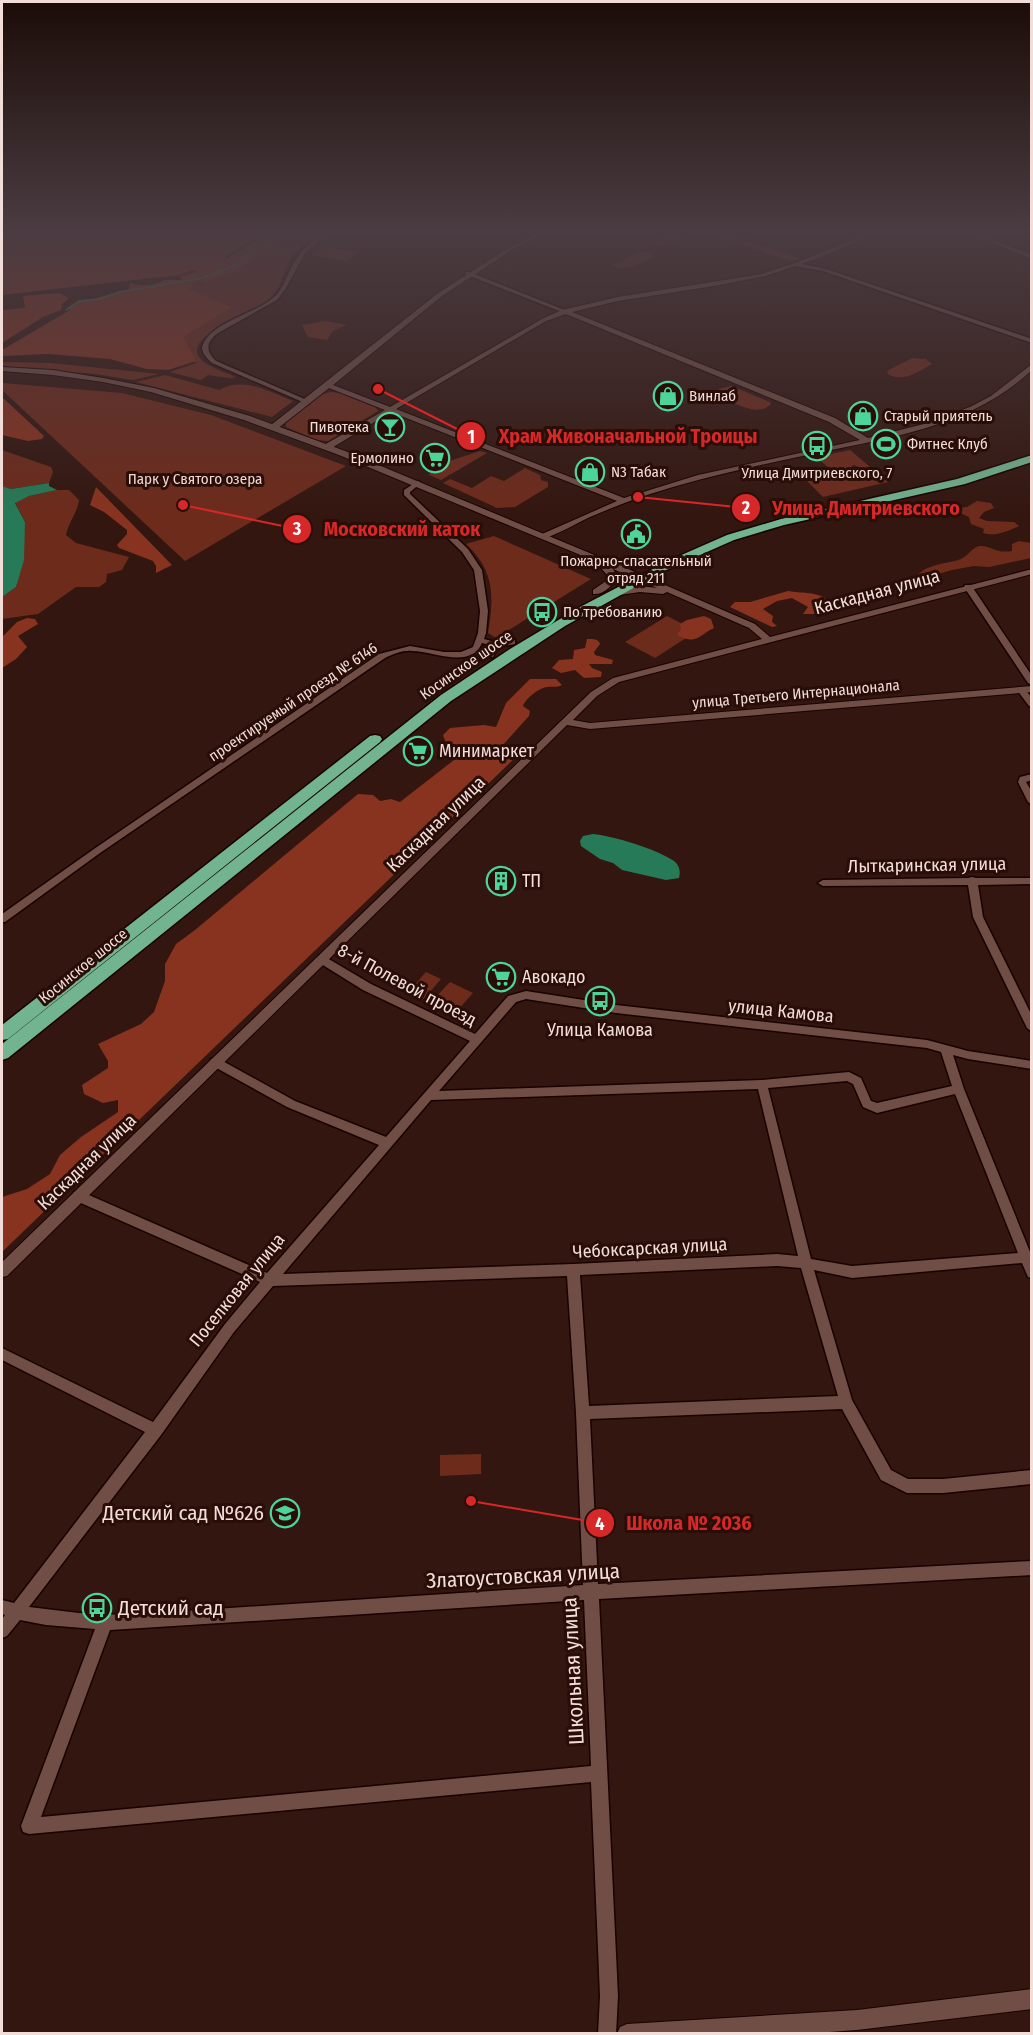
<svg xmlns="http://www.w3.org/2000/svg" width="1033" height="2035" font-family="'Fira Sans Condensed',sans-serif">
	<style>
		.green { fill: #6d2b1b }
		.forest { fill: #88331f }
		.water { fill: #277a58 }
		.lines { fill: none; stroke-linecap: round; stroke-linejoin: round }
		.stream { stroke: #277a58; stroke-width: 1.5 }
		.minor-casing { stroke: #190200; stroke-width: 3 }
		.tertiary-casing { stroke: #190200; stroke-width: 2 }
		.secondary-casing { stroke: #190200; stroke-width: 2 }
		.trunk-casing { stroke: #190200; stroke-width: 3 }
		.minor { fill: #704e45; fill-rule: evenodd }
		.tertiary { fill: #704e45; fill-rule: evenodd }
		.secondary { fill: #704e45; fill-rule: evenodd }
		.trunk { fill: #72b490; fill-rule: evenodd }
		.labels { text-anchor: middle; stroke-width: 6; stroke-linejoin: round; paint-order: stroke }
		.far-poi-label { font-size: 15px; fill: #f2ddd8; stroke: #290d07; text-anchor: start }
		.far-park-label { font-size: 15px; fill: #f1d7d0; stroke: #290d07 }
		.far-street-label { font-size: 15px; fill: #f2ddd8; stroke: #290d07 }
		.street-label { font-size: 18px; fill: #f2ddd8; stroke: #290d07 }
		.poi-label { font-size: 18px; fill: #f2ddd8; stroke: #290d07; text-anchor: start }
		.near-poi-label { font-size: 21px; fill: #f2ddd8; stroke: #290d07; text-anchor: end }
		.near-street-label { font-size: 21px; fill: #f2ddd8; stroke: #290d07 }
		.leader { fill: none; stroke: #d62828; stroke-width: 2 }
		.callout-dot { fill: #d62828; stroke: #290d07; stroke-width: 2 }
		.mark-label { font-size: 18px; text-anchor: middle; font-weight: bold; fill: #fff }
		.callout-label { font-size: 20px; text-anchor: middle; font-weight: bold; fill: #d62828; stroke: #290d07; stroke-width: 6; stroke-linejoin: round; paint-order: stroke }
	</style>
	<rect width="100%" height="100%" fill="#33160f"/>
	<g class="green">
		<path d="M285,230h47c-14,6 -30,13 -39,25 -10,16 -12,36 -28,48 -14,10 -66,28 -68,46 -2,15 29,23 39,28h-5l5,2 -28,-4 -7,5 -31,-8 26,-9 -12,-26 47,-30 -42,-18 -9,-13 50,-14z"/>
		<polygon points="678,230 720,230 799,258 791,261 712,235 691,235 661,247 648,242"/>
		<polygon points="325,247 358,252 346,261 312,255"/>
		<path d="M640,252h9l6,5c-13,5 -30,16 -43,8z"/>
		<polygon points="325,321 347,325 333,331 327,340 308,337 302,325"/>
		<path d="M912,358l14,1 6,5c-14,8 -28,18 -43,11l-2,-3 2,-2z"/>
		<polygon points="2,362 51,363 159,374 133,380 95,374 2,366"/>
		<path d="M165,375l54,15c25,-14 50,2 74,11l-21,16 -136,-35z"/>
		<polygon points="2,383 122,393 211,415 346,466 185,561 2,390"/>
		<path d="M731,386l39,16 1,2c-14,15 -41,-4 -57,-10l5,-5z"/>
		<polygon points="330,392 340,393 375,407 378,411 328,441 317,440 286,427 286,423 321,395"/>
		<polygon points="2,450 51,467 53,472 49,483 11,489 2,486"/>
		<polygon points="850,450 888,482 823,497 807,481 864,469 854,465 851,466 855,469 835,473 816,457"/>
		<polygon points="480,451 487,453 441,480 429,475 434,466"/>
		<polygon points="525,468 540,475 541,480 548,482 548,487 515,507 497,508 443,483 450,479 472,488 491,476 504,481"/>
		<path d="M57,490h12l10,10c-2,14 -10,21 -13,35l10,8 53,14 -7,13 -15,4 -1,8 -7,5h-23l-38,27 -36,5v-22l14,-10 9,-65 -10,-20 14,-6z"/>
		<path d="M977,501l14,2 3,5 -10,4 -5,6 8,3 27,1 5,4c-11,5 -24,11 -36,7l1,-4 -13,-5 -2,-7 -16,-7 1,-2 13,-1z"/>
		<path d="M494,536l97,43 -95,59 -8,-5c6,-36 7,-62 -22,-89z"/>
		<path d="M1019,541l12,2v15l-42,9 -15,-1 -22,4 -24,7 -10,-2c9,-11 29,-11 43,-16 8,-4 11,-12 19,-13 10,-1 16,8 32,5v-7z"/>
		<polygon points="667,616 697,631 655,658 625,642"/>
		<polygon points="426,972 441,979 424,999 409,991"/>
		<polygon points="450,982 473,993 458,1010 435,998"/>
		<polygon points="481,1454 481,1474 440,1476 440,1455"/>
	</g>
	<g class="forest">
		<path d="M2,230h269l-44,25 -3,5 49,-30h27l-19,8 -42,32 -36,13 1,-4 -5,-5 -2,3 4,2 -7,3 -5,7 43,18 -48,30 12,24 -28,9 -21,-1 -37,-10 -61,-5 -47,2v-6l68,-40 -3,-2 11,-8 15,-1 36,-10 1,-6c9,3 26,3 34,-3h18l-1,-3 18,-4 -5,-3 -15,5 -177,20z"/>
		<polygon points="59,293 69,298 62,304 61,310 43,317 2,343 2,310 25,308 23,296"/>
		<polygon points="2,397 44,436 42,439 28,441 2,435"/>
		<polygon points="96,487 172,565 156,573 156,566 153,561 119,548 117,545 127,534 127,530 104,512 90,505"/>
		<path d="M788,591c16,3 36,-1 44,16l-15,7h-14l5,-7 -16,-9 -15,3 -14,8 10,7 -1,6 5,4 -5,1 -42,-20 5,-5h15z"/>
		<path d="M704,616l7,3 3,9c-14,6 -17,18 -37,7l4,-6 -1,-5 7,-4z"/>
		<polygon points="27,618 35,619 38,624 18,636 27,647 16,659 2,668 2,637 17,622"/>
		<path d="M587,639c5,0 11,-1 13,5l-6,8 1,3 18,5 -1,4h-23l3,4 10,4 -1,5 -17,1 -9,-8 -14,3 -9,-5 7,-8 14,-1 1,-9 11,-2z"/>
		<path d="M530,679h26l6,6c-6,3 -9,1 -15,2 -8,1 -21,11 -24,19l7,5 -1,5 -27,30 18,7 -518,499v-55l25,-8 23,-15 10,-19 21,-18 37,-25v-12l-15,3 -19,-9 -2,-9 26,-17v-7l-10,-17 43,-20 13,-12 11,-31v-17l11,-20 19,-14 163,-136 15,1 7,6 11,-2 9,3 54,-42 9,-11 -17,-6 -3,-8 7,-7 34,-3 12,2 10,-24z"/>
	</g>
	<g class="water">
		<polygon points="49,483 49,486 57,490 29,496 15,503 25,522 24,560 16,587 2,597 2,486 11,489"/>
		<path d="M593,834c21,2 63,15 81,27 5,4 7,10 5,17l-13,2 -44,-10 -9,-7 -13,-4 -19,-13 -1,-5 3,-5z"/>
	</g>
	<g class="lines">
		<g class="stream">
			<polyline points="256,246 288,230"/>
			<polyline points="66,310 81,301 99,299 119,292 199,279 237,265 253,248"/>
		</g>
		<g class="minor-casing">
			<g id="minor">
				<path d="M333,230h6l-16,8 -18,15 -19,35 -9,12 -59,33c-12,9 -13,18 -2,28l93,40v2h-4l-93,-40c-5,-5 -10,-9 -10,-16 8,-25 53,-33 71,-49 7,-6 12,-16 15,-24 12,-24 21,-33 45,-44z"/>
				<polygon points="797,263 826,269 1032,339 1032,343 823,271 795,266"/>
				<polygon points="465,272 469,272 567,311 562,312 465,274"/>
				<path d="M418,481l3,2 -11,9v2l58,55 14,21 6,41 -2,22 -2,6 15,4 16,-3v4l-17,3 -5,10h-3l-4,-2 4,-7 -1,-3 -7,-2c-11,27 -49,8 -70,8 -9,-1 -18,3 -27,7l-285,195 -95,69h-3v-8l92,-65 285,-195 31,-8 34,6h17l12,-5 5,-14 2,-22 -6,-41 -12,-18 -58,-57v-5z"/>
				<polygon points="965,585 971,585 1032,676 1032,685 1028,683 964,587"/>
				<polygon points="1018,688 1024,688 1032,698 1032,706 1029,706 1017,690"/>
				<polygon points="1032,774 1032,780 1026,782 1032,792 1032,805 1028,802 1018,782 1020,777"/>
				<polygon points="972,877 976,878 1032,878 1032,884 978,885 983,917 1032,1016 1032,1032 1027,1028 973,917 968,885 823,886 818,883 823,880 968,878"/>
				<path d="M322,955l49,29 104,50 33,-38 18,-5 90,14 311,35 41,11 64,10v8l-64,-10 -15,-4 11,34 66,163h2v26l-4,-1 -6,-14 -170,15 -38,-8 38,130 39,70 17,9h35l89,-9v14l-89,9h-36l-26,-13 -39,-71 -252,10 8,165 434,-23v14l-433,24 19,397 -2,38h-18l2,-38 -9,-214 -562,52 -6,-2 -2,-6 74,-197 -49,-4 -26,-5 -13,16 -5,2v-19l3,-4 -3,-1v-14l12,3 131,-171 -143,-72v-12l151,74 72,-98 35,-42 -186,-82 -2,-4 2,-4 4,-1 4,1 185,81 112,-128 -92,-38 -76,-42 -1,-3 1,-3h8l76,42 91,36 84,-96 -107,-51 -45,-28 -1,-3zM526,999l90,14 311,35 14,4 11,34 -75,17 -6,-2 -10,-23 -12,-6 -87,8 -323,11 77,-89zM847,1081l6,3 10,23 14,6 78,-19 63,159 -166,13 -41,-7 -43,-171zM758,1089l40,167 -21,-2 -204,10 -290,10 148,-174zM777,1266l24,2 37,128 -249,10 -9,-131zM567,1276l9,137 7,172 -459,30 -45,-2 -50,-6 132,-172 73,-103 39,-46zM584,1600l7,166 -550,51 69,-187z"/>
			</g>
		</g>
		<g class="tertiary-casing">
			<g id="tertiary">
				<path d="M544,230h7l-39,20 -70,46 -109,89 57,22 152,-88 20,-9 56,-13 144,-23 33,-11 82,-33h8l-69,29 -51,17 -45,9 -102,16 -46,11 263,106 33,20 56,-14 46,-17 21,-11 41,-32v6c-59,55 -134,66 -210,82 -48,10 -95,20 -142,33 -32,9 -60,19 -90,32 -15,7 -29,16 -45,21h-3v-4l75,-33 -226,-89 -61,37h-6v-4l61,-35 -56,-22 -52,41h-6v-4l166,-131 71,-46zM566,314l263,108 31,18 -162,35 -74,23 -228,-89 150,-88z"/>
				<polygon points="960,230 968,230 1032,255 1032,259"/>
				<polygon points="599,559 605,559 755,624 770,637 1032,569 1032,574 619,682 597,696 573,720 590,723 1032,686 1032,692 590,729 567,725 7,1276 2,1277 2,1262 591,692 613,678 762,639 749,628 667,592 663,594 640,592 612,596 612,592 640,586 657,588 599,563"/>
				<polygon points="1032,1989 1032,2009 857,2030 801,2034 617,2034 620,2027 627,2024 857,2010"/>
			</g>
		</g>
		<g class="secondary-casing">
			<path id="secondary" d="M2,367l51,3 50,8 51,10 96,28 95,35 259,108 28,4 30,-7 5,3 -35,10 -22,-4 7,10c-3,10 -13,20 -24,19v-4l13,-9 1,-6 -12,-14 -256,-106 -95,-35 -93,-28 -48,-10 -50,-7 -51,-4z"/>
		</g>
		<g class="trunk-casing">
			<g id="trunk">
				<polygon points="1032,455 1032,462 965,484 784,525 734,540 664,571 565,626 451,701 8,1058 2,1060 2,1044 441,695 510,649 580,607 670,560 727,535 781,519 957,479"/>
				<polygon points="375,735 380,736 382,739 380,742 8,1039 2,1040 2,1025 370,736"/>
			</g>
		</g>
		<use href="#minor" class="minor"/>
		<use href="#tertiary" class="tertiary"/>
		<use href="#secondary" class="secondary"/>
		<use href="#trunk" class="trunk"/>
	</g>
	<linearGradient id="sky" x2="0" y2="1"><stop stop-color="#1c0c08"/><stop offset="0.45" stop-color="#4a3c42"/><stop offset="1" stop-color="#4a3c42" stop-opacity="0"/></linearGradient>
	<rect width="1033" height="515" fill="url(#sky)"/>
	<defs>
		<g id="shop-ring" transform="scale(1.5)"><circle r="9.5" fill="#290d07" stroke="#4cd49b" stroke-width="1.5"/><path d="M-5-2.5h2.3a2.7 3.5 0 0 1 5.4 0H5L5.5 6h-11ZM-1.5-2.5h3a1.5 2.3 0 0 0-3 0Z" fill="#4cd49b"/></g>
		<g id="bar-ring" transform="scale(1.5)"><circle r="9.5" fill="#290d07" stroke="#4cd49b" stroke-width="1.5"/><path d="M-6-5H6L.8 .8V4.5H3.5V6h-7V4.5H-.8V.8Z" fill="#4cd49b"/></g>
		<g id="stadium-ring" transform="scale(1.5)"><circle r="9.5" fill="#290d07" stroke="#4cd49b" stroke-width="1.5"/><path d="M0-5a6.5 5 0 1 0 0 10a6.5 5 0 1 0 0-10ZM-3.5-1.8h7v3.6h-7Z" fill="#4cd49b"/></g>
		<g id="bus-ring" transform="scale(1.5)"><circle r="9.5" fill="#290d07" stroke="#4cd49b" stroke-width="1.5"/><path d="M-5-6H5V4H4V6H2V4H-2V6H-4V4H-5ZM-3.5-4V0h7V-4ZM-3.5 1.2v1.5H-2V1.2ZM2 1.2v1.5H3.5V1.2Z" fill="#4cd49b"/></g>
		<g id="supermarket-ring" transform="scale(1.5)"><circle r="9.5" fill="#290d07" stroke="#4cd49b" stroke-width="1.5"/><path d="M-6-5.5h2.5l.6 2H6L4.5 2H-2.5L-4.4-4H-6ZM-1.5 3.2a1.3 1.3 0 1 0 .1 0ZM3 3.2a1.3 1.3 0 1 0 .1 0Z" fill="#4cd49b"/></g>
		<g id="civic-ring" transform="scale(1.5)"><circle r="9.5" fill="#290d07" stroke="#4cd49b" stroke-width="1.5"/><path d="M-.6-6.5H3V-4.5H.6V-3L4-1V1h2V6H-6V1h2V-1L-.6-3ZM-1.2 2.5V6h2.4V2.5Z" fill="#4cd49b"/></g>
		<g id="building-ring" transform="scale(1.5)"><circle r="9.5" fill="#290d07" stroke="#4cd49b" stroke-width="1.5"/><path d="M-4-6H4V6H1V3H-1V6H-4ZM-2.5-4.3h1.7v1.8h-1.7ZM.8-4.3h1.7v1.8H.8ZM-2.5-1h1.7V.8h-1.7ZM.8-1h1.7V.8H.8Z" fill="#4cd49b"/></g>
		<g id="school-ring" transform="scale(1.5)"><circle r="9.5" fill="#290d07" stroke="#4cd49b" stroke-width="1.5"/><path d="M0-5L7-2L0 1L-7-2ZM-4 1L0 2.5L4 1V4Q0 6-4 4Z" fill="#4cd49b"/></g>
	</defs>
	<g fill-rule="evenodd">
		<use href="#shop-ring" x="668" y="396"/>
		<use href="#shop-ring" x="863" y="416"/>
		<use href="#bar-ring" x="390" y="427"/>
		<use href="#stadium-ring" x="886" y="444"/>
		<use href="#bus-ring" x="817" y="446"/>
		<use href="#supermarket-ring" x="435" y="458"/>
		<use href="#shop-ring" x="590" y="472"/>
		<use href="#civic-ring" x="636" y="534"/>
		<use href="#bus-ring" x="542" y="612"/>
		<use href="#supermarket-ring" x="418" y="751"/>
		<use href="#building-ring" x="501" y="881"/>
		<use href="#supermarket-ring" x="501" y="977"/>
		<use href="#bus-ring" x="600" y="1001"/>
		<use href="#school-ring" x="285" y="1513"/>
		<use href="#bus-ring" x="97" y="1608"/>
	</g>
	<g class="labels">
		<g class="far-poi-label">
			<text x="689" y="401">Винлаб</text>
			<text x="884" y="421">Старый приятель</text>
			<text x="369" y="432" text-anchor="end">Пивотека</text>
			<text x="907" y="449">Фитнес Клуб</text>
			<text x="414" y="463" text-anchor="end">Ермолино</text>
			<text x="611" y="477">N3 Табак</text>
			<text x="817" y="478" text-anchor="middle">Улица Дмитриевского, 7</text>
			<text x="636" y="566" text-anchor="middle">Пожарно-спасательный<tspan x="636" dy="17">отряд 211</tspan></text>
			<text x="563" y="617">По требованию</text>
		</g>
		<g class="far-park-label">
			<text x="195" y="484">Парк у Святого озера</text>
		</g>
		<g class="far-street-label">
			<text transform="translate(466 665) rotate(-35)" y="5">Косинское шоссе</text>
			<text transform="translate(796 694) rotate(-5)" y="5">улица Третьего Интернационала</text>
			<text transform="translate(293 702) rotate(-34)" y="5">проектируемый проезд № 6146</text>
			<text transform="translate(83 966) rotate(-39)" y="5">Косинское шоссе</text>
		</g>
		<g class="street-label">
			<text transform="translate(877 592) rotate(-15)" y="6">Каскадная улица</text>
			<text transform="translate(436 824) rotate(-44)" y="6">Каскадная улица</text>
			<text transform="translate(927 865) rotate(-1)" y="6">Лыткаринская улица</text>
			<text transform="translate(407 985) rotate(28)" y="6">8-й Полевой проезд</text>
			<text transform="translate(781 1011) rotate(6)" y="6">улица Камова</text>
			<text transform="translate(87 1162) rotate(-44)" y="6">Каскадная улица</text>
			<text transform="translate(650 1248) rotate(-3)" y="6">Чебоксарская улица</text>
			<text transform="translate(237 1290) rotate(-51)" y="6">Поселковая улица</text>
		</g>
		<g class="poi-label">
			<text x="439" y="757">Минимаркет</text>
			<text x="522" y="887">ТП</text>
			<text x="522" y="983">Авокадо</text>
			<text x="600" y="1036" text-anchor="middle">Улица Камова</text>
		</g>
		<g class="near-poi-label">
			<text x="264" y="1520">Детский сад №626</text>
			<text x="118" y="1615" text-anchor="start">Детский сад</text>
		</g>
		<g class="near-street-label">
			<text transform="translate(523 1576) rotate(-3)" y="7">Златоустовская улица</text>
			<text transform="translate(573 1671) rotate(-93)" y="7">Школьная улица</text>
		</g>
	</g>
	<path class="leader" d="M378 389L471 436M638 497L746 508M183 505L297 529M471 1501L600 1523"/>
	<g class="callout-dot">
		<circle cx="378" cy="389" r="6"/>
		<circle cx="638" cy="497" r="6"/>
		<circle cx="183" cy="505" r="6"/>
		<circle cx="471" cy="1501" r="6"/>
		<circle cx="471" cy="436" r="15"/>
		<circle cx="746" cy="508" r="15"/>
		<circle cx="297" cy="529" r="15"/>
		<circle cx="600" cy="1523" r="15"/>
	</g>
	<g class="mark-label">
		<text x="471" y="443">1</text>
		<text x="746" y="514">2</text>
		<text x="297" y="535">3</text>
		<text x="600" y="1530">4</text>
	</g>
	<g class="callout-label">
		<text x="628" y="443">Храм Живоначальной Троицы</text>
		<text x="866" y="515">Улица Дмитриевского</text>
		<text x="402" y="536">Московский каток</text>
		<text x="689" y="1530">Школа № 2036</text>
	</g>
	<rect width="1033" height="2035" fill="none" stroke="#f2ddd8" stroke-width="6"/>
</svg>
